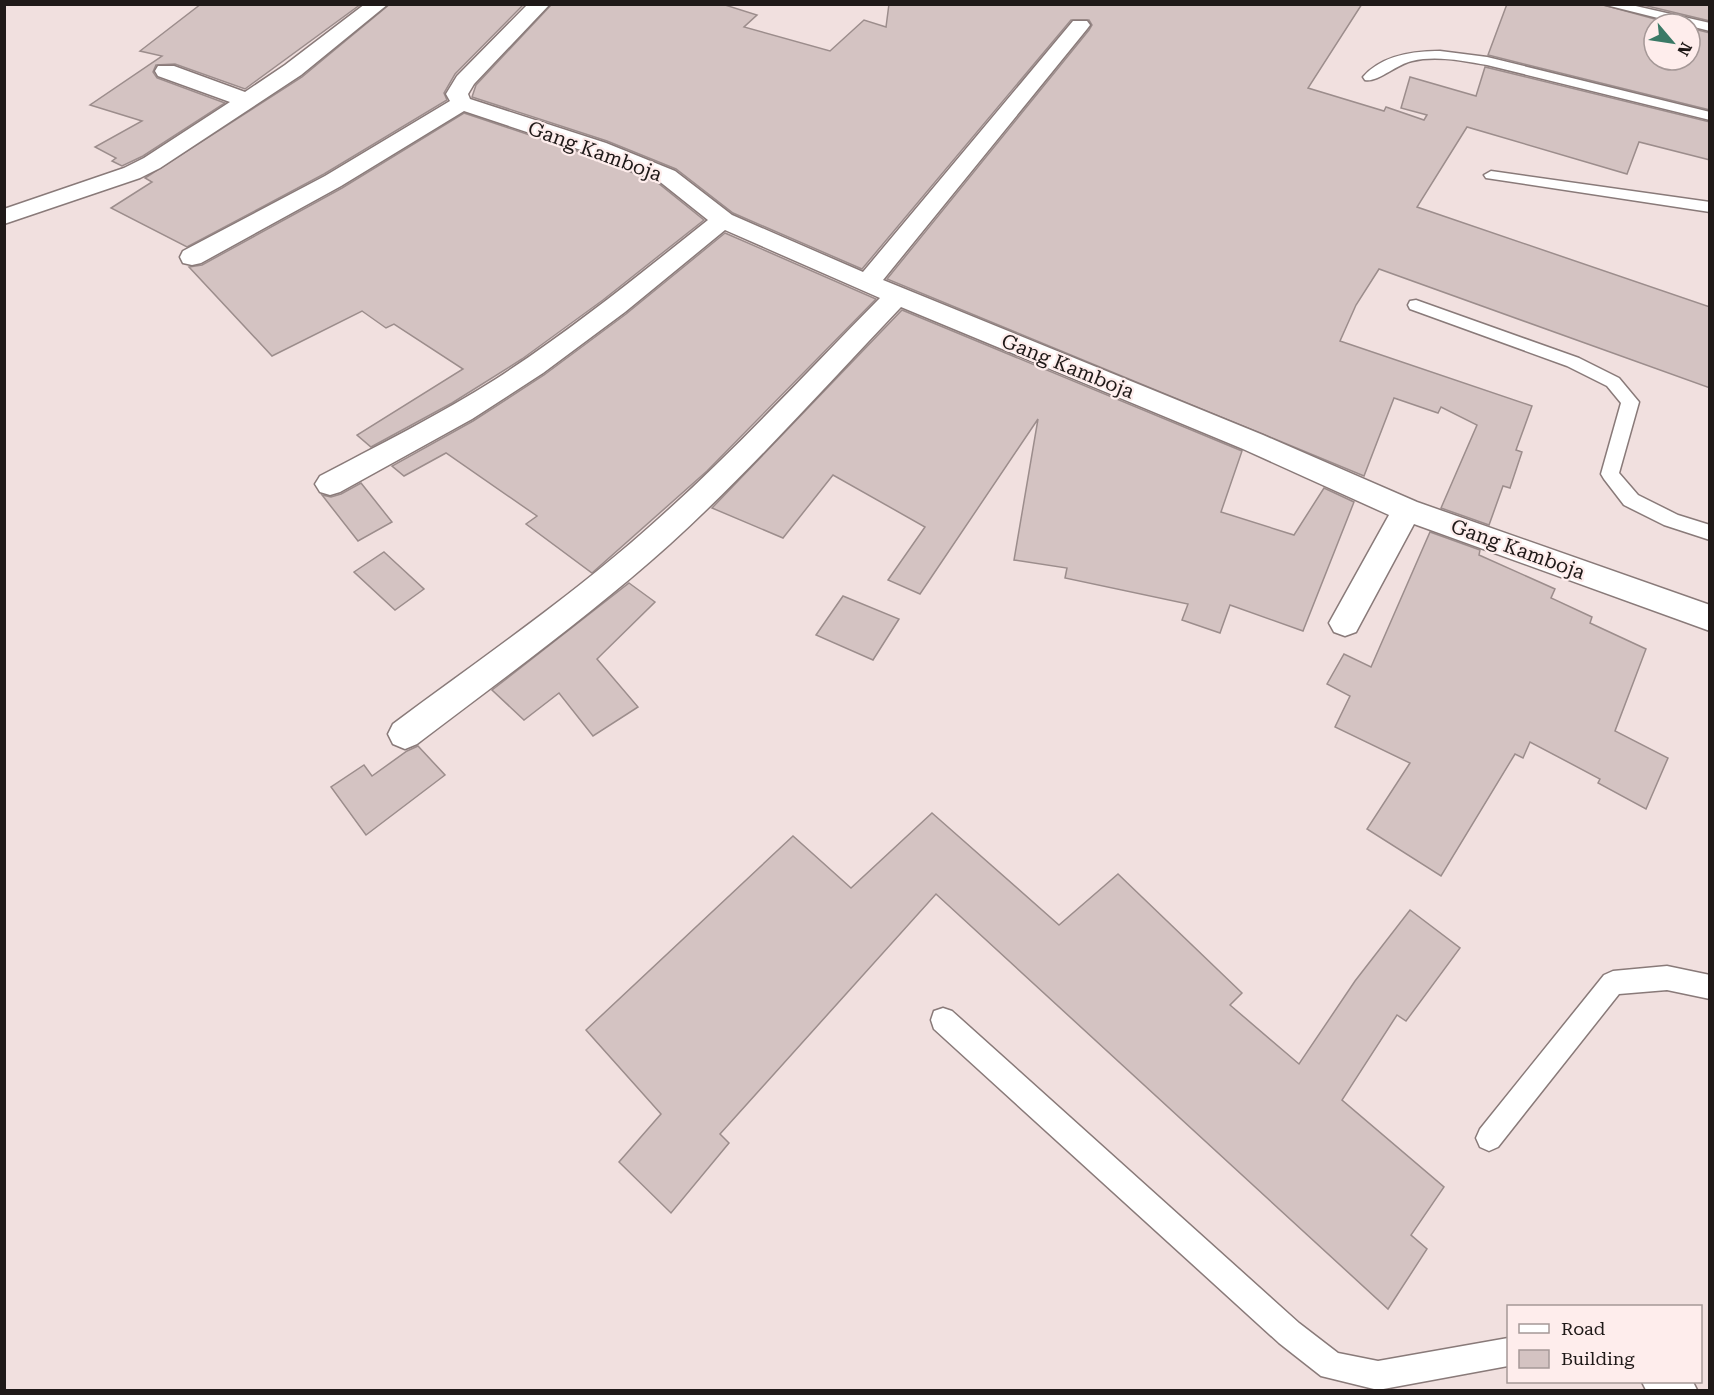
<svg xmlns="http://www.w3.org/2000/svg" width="1714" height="1395" font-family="'Roboto Serif',serif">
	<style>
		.building { fill: #d4c3c2; stroke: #9c8d8c; stroke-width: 1.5 }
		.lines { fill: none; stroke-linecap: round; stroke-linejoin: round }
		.lane-casing { stroke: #897a79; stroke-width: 3 }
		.street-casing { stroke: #897a79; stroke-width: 3 }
		.lane { fill: #fff; fill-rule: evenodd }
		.street { fill: #fff; fill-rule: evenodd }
		.labels { text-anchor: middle; stroke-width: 4.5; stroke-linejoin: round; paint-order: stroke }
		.street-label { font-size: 20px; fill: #1f1918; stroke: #feedec }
	</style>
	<rect width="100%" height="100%" fill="#f1e0df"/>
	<g class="building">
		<polygon points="201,4 361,4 245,89 175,64 156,65 153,72 157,78 225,103 143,156 122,166 112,161 116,158 95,147 142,121 90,105 162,56 140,51"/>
		<polygon points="390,4 524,4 455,74 444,93 447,100 324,174 187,247 111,208 152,182 145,178 302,77"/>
		<polygon points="552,4 722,4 757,15 744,27 830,51 864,20 886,27 889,4 1362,4 1308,88 1384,111 1386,107 1424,120 1427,115 1401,108 1410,77 1476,96 1485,67 1710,122 1710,160 1639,142 1627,174 1467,127 1417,207 1710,307 1710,388 1379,269 1356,305 1340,341 1532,406 1516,450 1522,452 1510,488 1503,486 1489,525 1441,508 1477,425 1441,407 1438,413 1394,398 1364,476 887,279 1089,30 1092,25 1089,20 1071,20 862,269 733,213 676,169 607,141 472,97 476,85"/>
		<polygon points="1507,4 1600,4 1673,24 1654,24 1654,60 1690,60 1690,28 1710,33 1710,110 1488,55"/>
		<polygon points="1639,4 1710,4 1710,21"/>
		<polygon points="464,113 589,155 658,183 704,220 603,300 522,359 452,403 371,447 357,435 463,369 394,324 386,328 362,311 272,356 189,267 202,265 342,188"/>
		<polygon points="725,233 876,299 707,471 592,573 526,524 537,516 446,453 404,476 392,466 473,421 544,375 626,314"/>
		<polygon points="902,310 1242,451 1221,512 1294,535 1324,488 1354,502 1303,631 1230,605 1220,633 1182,620 1188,604 1065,578 1067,568 1014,560 1038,419 920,594 888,580 925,527 833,475 783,538 712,508"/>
		<polygon points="361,483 392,522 358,541 322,495 331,497 341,494"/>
		<polygon points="1430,532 1480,550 1479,555 1555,589 1551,598 1592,617 1590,623 1646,649 1615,731 1668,758 1646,809 1598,783 1600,779 1530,742 1523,758 1515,754 1441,876 1367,829 1410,763 1335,727 1350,696 1327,684 1344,654 1371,667"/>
		<polygon points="384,552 424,589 395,610 354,572"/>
		<polygon points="629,583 655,602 597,659 638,707 593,736 559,693 524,720 492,690"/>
		<polygon points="843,596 899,619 873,660 816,635"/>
		<polygon points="418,746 445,775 366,835 331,787 364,765 372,776 407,751"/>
		<polygon points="932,813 1059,925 1118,874 1242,993 1230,1005 1299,1064 1355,981 1410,910 1460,948 1406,1021 1397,1015 1342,1100 1444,1187 1411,1235 1427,1249 1388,1309 936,894 720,1134 729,1143 671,1213 619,1162 661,1114 586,1030 793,836 851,888"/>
	</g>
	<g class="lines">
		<g class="lane-casing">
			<g id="lane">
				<polygon points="1602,4 1627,4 1710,23 1710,31"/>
				<path d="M1440,51l47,6 223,55v8l-223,-55c-24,-4 -51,-10 -75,-4 -15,3 -35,22 -47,19l-2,-3c19,-22 50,-26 77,-26z"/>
				<polygon points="1491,171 1710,202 1710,212 1486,178 1484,175"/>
				<polygon points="1416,300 1579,358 1619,378 1639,402 1619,473 1638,495 1678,515 1710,525 1710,540 1664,525 1624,505 1604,479 1601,474 1621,403 1607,386 1567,366 1410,309 1408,305 1410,301"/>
				<polygon points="1667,966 1710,975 1710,999 1667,990 1619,994 1498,1147 1489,1151 1480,1147 1476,1138 1480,1129 1604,975 1613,971"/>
				<polygon points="943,1008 952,1011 1299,1323 1338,1353 1378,1361 1508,1338 1508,1366 1378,1390 1321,1376 1279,1343 934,1029 931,1020 934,1011"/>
			</g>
		</g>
		<g class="street-casing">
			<g id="street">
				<polygon points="365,4 388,4 301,75 160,168 140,178 4,224 4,209 124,168 144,158 230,102 158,76 155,71 158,66 174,66 245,92 285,65"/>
				<path d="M528,4h22l-76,80 -6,10 2,5 136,44 69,28 57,44 131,57 210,-251h14l3,4 -3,4 -204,251 380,155 154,67 293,103v26l-296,-107 -58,108 -11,4 -11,-4 -5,-9 60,-108 -146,-66 -342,-142c-76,80 -150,163 -231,237 -80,72 -168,135 -253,200l-12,5 -12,-5 -5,-10 5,-10c86,-64 175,-125 255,-196 82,-72 156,-153 232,-230l-155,-68 -100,82 -82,61 -71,46 -132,73 -10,3 -10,-3 -5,-8 5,-8c59,-31 119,-61 176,-97 74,-48 143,-104 212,-159l-49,-39 -69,-28 -126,-42 -123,75 -140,77 -9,2 -9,-2 -3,-6 3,-6 142,-75 125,-75 -4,-7 11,-18z"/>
				<polygon points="1642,1382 1693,1382 1697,1390 1646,1390"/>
			</g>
		</g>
		<use href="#lane" class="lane"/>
		<use href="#street" class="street"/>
	</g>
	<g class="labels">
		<g class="street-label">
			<text transform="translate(595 151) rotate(20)" y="7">Gang Kamboja</text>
			<text transform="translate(1068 366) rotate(22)" y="7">Gang Kamboja</text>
			<text transform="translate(1518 549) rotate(20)" y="7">Gang Kamboja</text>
		</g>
	</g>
	<rect width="1714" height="1395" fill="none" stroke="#1f1918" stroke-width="12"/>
	<rect x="1507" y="1305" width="195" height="78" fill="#feedec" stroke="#a59897" stroke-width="1.5"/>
	<rect x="1519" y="1324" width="30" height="9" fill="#ffffff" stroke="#a59897" stroke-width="1.5"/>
	<text x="1561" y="1335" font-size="18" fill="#1f1918">Road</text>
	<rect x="1519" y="1350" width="30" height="18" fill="#d4c3c2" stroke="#a59897" stroke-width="1.5"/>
	<text x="1561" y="1365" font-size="18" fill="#1f1918">Building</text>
	<g transform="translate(1672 42) rotate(119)"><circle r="28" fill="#feedec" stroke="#a59897" stroke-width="1.5"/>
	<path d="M0-4.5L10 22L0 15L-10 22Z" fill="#3a7966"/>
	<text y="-9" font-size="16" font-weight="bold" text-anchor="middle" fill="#1f1918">N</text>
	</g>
</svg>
